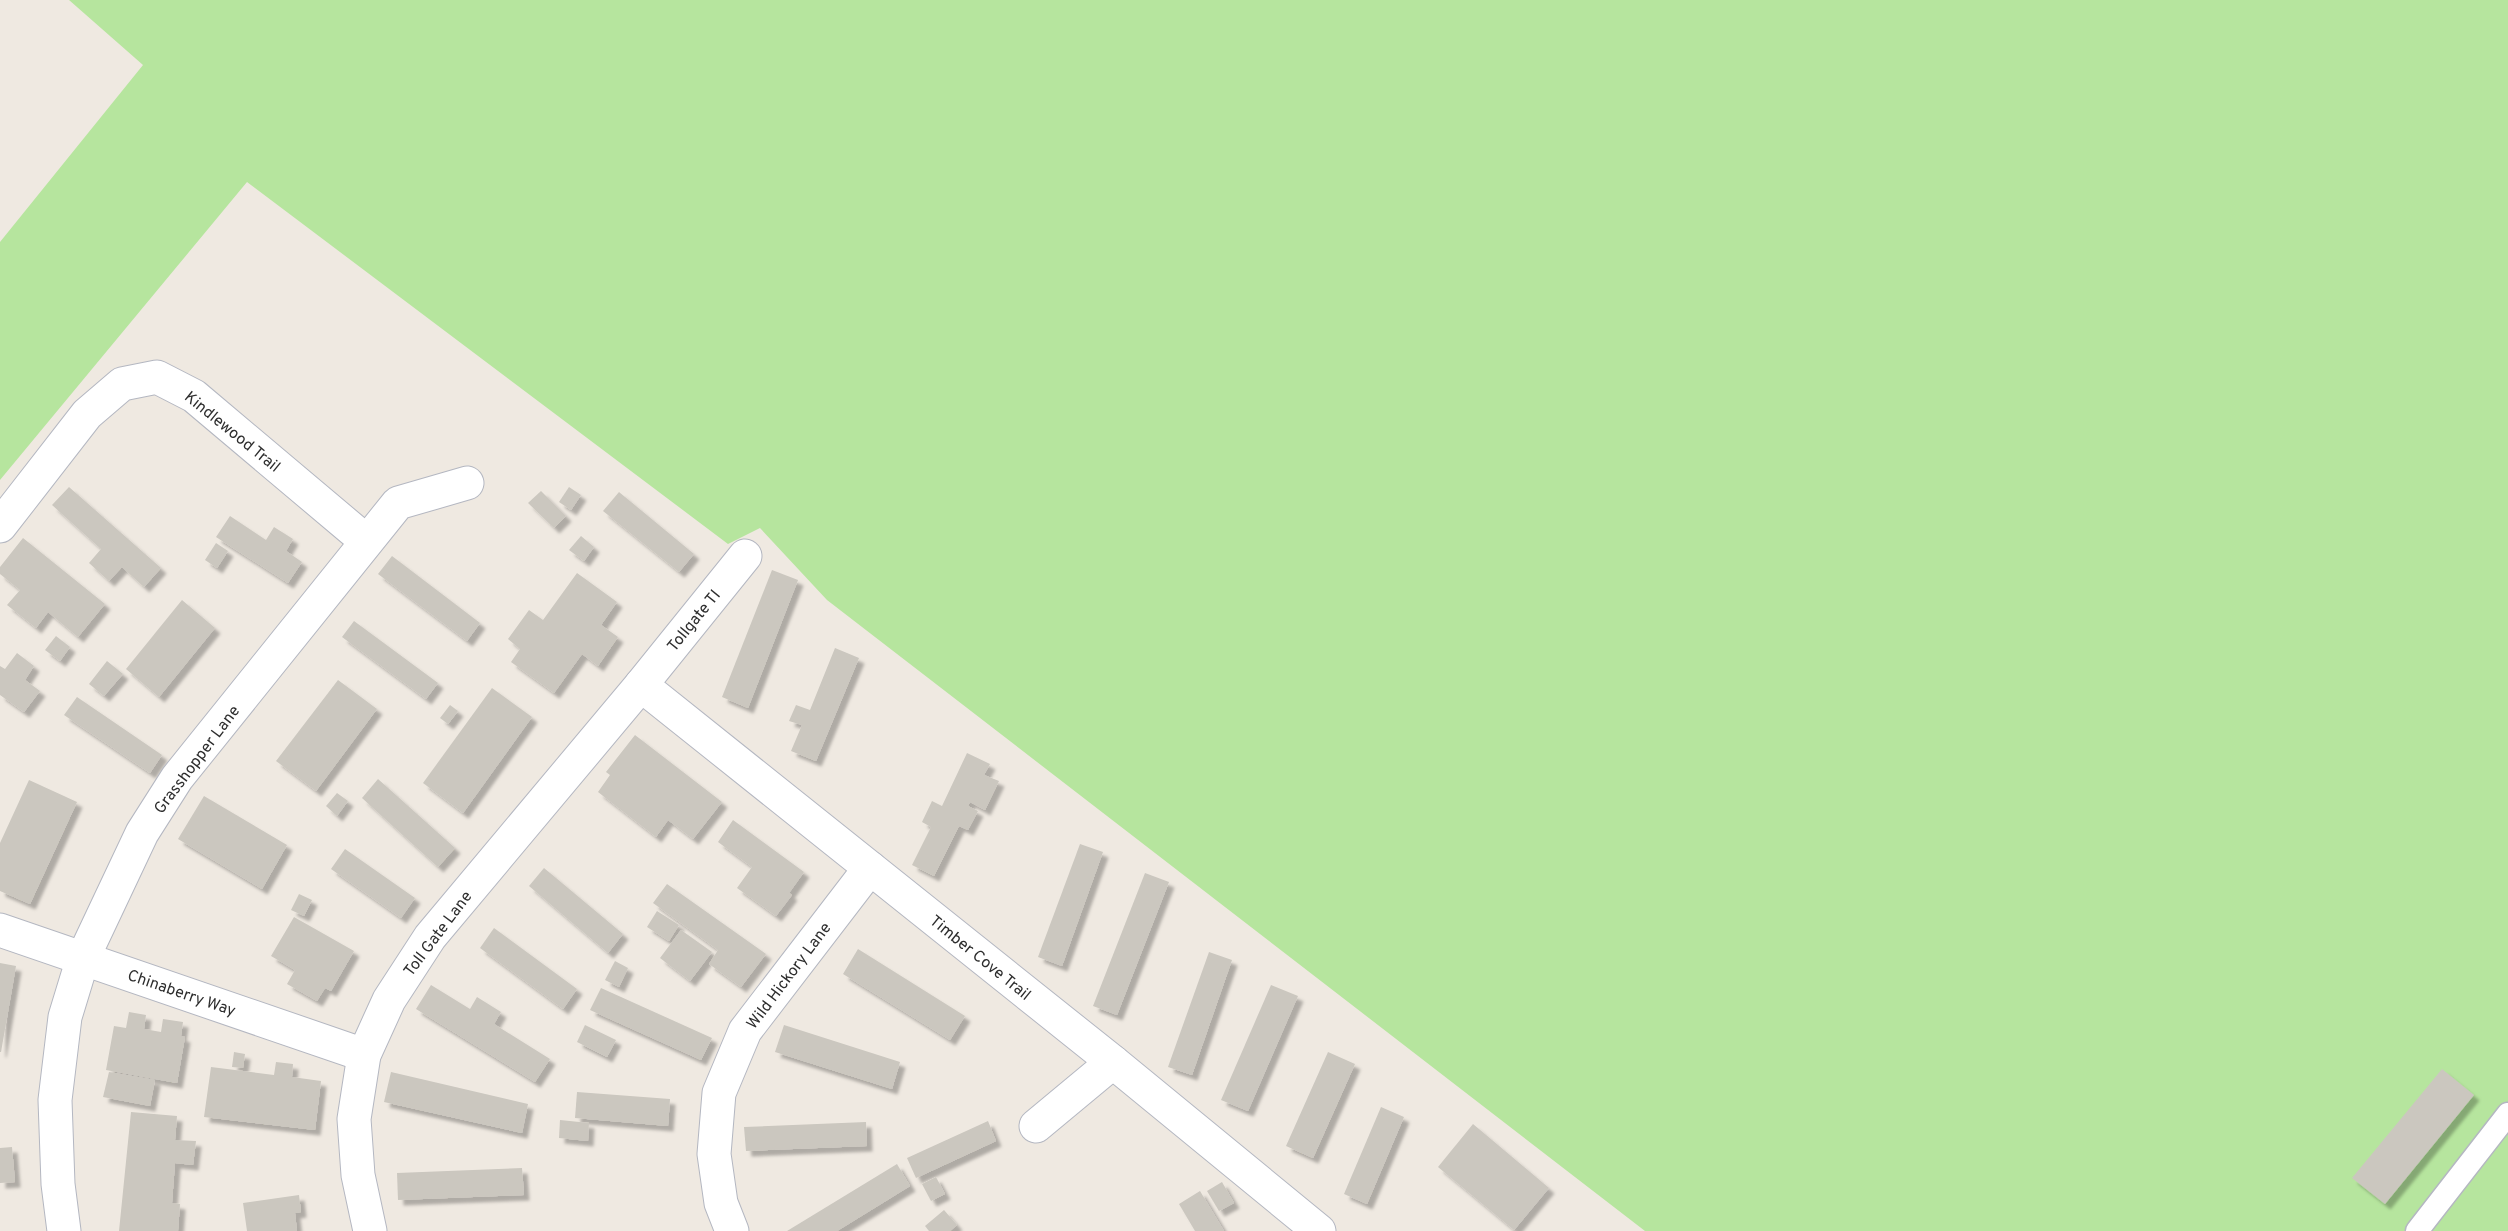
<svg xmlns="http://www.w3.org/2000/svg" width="2508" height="1231" font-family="Overpass,sans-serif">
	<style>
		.green { fill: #b6e59e }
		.building { fill: #cbc7bf; filter: url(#shadow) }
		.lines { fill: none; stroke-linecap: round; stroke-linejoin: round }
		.service-casing { stroke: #b4b7c1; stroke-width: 25 }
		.minor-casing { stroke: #b4b7c1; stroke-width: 35 }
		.service { stroke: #fff; stroke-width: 22 }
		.minor { stroke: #fff; stroke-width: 33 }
		.labels { text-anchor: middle; stroke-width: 4.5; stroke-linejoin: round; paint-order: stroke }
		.street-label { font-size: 16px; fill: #2e2e2e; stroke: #fff }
	</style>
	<defs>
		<filter id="shadow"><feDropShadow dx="5.5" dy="5.5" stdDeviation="1.5" flood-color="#0004"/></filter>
	</defs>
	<rect width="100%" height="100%" fill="#efe9e1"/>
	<polygon class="green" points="69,0 2508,0 2508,1231 1645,1231 827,600 760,528 728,544 247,182 0,480 0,242 143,65"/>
	<g class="building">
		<polygon points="69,487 161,568 144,587 122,567 109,581 89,563 101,549 52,505"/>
		<polygon points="569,487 581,495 571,510 559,502"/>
		<polygon points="541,491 566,516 554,528 528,503"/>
		<polygon points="619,492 694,554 679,572 603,511"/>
		<polygon points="230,516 266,540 274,527 293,539 286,551 302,562 288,583 216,537"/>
		<polygon points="581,536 594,547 584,561 569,550"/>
		<polygon points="23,538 105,604 78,637 48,612 36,628 7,605 20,590 0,574 0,567"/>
		<polygon points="216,543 228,551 217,568 205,560"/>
		<polygon points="392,556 480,623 467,641 378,574"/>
		<polygon points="772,570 798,580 748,708 722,697"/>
		<polygon points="577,573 617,602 601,625 618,637 598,666 582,654 554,693 511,662 520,649 508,639 529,610 543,620"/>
		<polygon points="182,600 215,628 159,697 126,669"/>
		<polygon points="354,621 438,683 426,699 342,637"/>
		<polygon points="56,636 70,647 60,661 45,650"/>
		<polygon points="835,648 859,658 816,761 791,751 802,725 789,721 796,705 810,710"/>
		<polygon points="17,653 34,666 25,680 40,691 24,712 0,695 0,666 5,669"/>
		<polygon points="107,661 123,674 104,696 89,684"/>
		<polygon points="338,680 377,709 316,791 276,761"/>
		<polygon points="492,688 532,717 463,813 423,783"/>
		<polygon points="77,697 162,755 150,773 64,715"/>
		<polygon points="450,705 458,711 448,724 440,718"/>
		<polygon points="635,735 722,802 693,839 668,820 656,837 598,792 610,775 606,772"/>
		<polygon points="967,753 990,764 984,775 999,781 985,810 970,802 968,806 978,811 968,830 959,826 934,876 912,865 931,827 922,822 932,801 942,806"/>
		<polygon points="378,779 455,848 438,867 362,798"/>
		<polygon points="29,780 77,802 30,904 0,891 0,843"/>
		<polygon points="337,793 348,801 337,816 326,806"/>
		<polygon points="204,796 287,845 262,889 178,839"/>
		<polygon points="733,820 804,872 789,893 792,895 776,916 737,888 752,867 718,842"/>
		<polygon points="1080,844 1103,852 1062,966 1038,957"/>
		<polygon points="345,849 415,898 401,918 331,869"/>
		<polygon points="544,868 623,934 608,953 529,886"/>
		<polygon points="1145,873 1169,882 1117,1015 1093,1006"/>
		<polygon points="667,884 766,954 741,987 709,964 718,950 653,903"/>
		<polygon points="299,894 312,900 304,916 291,910"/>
		<polygon points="657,911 679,925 669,941 647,927"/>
		<polygon points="294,917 354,951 331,991 325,988 317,1001 287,984 295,970 271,956"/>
		<polygon points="494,928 577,989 563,1009 480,948"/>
		<polygon points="681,930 712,952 690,981 660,958"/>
		<polygon points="858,949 965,1016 950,1040 843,974"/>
		<polygon points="1209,952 1232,960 1192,1075 1168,1067"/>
		<polygon points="615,961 628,968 619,987 605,980"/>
		<polygon points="0,963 16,966 1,1052 0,1052"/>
		<polygon points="431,985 470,1009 477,997 501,1012 494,1024 550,1059 535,1082 416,1009"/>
		<polygon points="1271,985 1298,996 1248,1111 1221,1100"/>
		<polygon points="601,988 712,1038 701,1060 590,1010"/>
		<polygon points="129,1012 146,1015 144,1029 161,1032 163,1019 183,1022 181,1036 185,1037 177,1083 106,1070 114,1026 126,1028"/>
		<polygon points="585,1025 616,1040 607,1057 577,1042"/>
		<polygon points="784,1025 900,1062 892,1089 775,1052"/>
		<polygon points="234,1052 245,1054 243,1068 232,1067"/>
		<polygon points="1328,1052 1355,1064 1313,1158 1286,1146"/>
		<polygon points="276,1062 293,1064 292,1077 321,1081 315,1130 204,1117 211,1067 274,1075"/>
		<polygon points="2442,1069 2474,1095 2385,1204 2352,1178"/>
		<polygon points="109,1072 155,1080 150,1106 103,1097"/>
		<polygon points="391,1072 528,1104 522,1133 384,1102"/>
		<polygon points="577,1092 670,1099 668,1126 575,1118"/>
		<polygon points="1381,1107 1404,1117 1367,1204 1344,1194"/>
		<polygon points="131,1112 177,1116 175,1140 196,1141 193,1165 175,1163 172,1203 180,1204 178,1231 119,1231"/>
		<polygon points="560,1120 589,1123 588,1141 559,1138"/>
		<polygon points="988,1121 996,1141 916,1178 907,1158"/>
		<polygon points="866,1122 867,1146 746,1151 744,1127"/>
		<polygon points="1473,1124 1549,1188 1514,1230 1438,1167"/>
		<polygon points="12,1147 15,1182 0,1183 0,1148"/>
		<polygon points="897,1164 910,1186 837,1231 787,1231"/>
		<polygon points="522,1168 524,1195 398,1200 397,1173"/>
		<polygon points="936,1177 945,1194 931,1201 922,1184"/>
		<polygon points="1222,1182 1234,1203 1219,1211 1207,1191"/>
		<polygon points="1200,1191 1224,1231 1195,1231 1179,1204"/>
		<polygon points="299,1195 301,1212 295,1213 297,1231 247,1231 243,1203"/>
		<polygon points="944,1210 957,1225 950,1231 929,1231 925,1226"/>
	</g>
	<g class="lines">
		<g class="service-casing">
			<polyline id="service" points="2417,1231 2508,1114"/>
		</g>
		<g class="minor-casing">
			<g id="minor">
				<polyline points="0,526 87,414 122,384 157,377 194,396 366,541"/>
				<polyline points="641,685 1113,1062 1319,1231"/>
				<polyline points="0,930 364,1055"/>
				<polyline points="1036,1126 1113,1062"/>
				<polyline points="64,1231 58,1184 55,1100 65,1017 83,958 142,833 177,778 398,503 467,483"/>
				<polyline points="370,1231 358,1175 354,1119 364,1055 389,1000 430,937 641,685 745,556"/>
				<polyline points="732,1231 721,1203 714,1154 719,1093 745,1031 870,868"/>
			</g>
		</g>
		<use href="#service" class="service"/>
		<use href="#minor" class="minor"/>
	</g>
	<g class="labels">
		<g class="street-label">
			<text transform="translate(233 431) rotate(39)" y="6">Kindlewood Trail</text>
			<text transform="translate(693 620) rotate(-51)" y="6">Tollgate Tl</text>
			<text transform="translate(196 759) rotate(-53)" y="6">Grasshopper Lane</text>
			<text transform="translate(437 933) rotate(-53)" y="6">Toll Gate Lane</text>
			<text transform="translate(981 957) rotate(39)" y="6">Timber Cove Trail</text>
			<text transform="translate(788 975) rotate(-53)" y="6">Wild Hickory Lane</text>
			<text transform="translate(182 992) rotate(19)" y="6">Chinaberry Way</text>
		</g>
	</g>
</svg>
